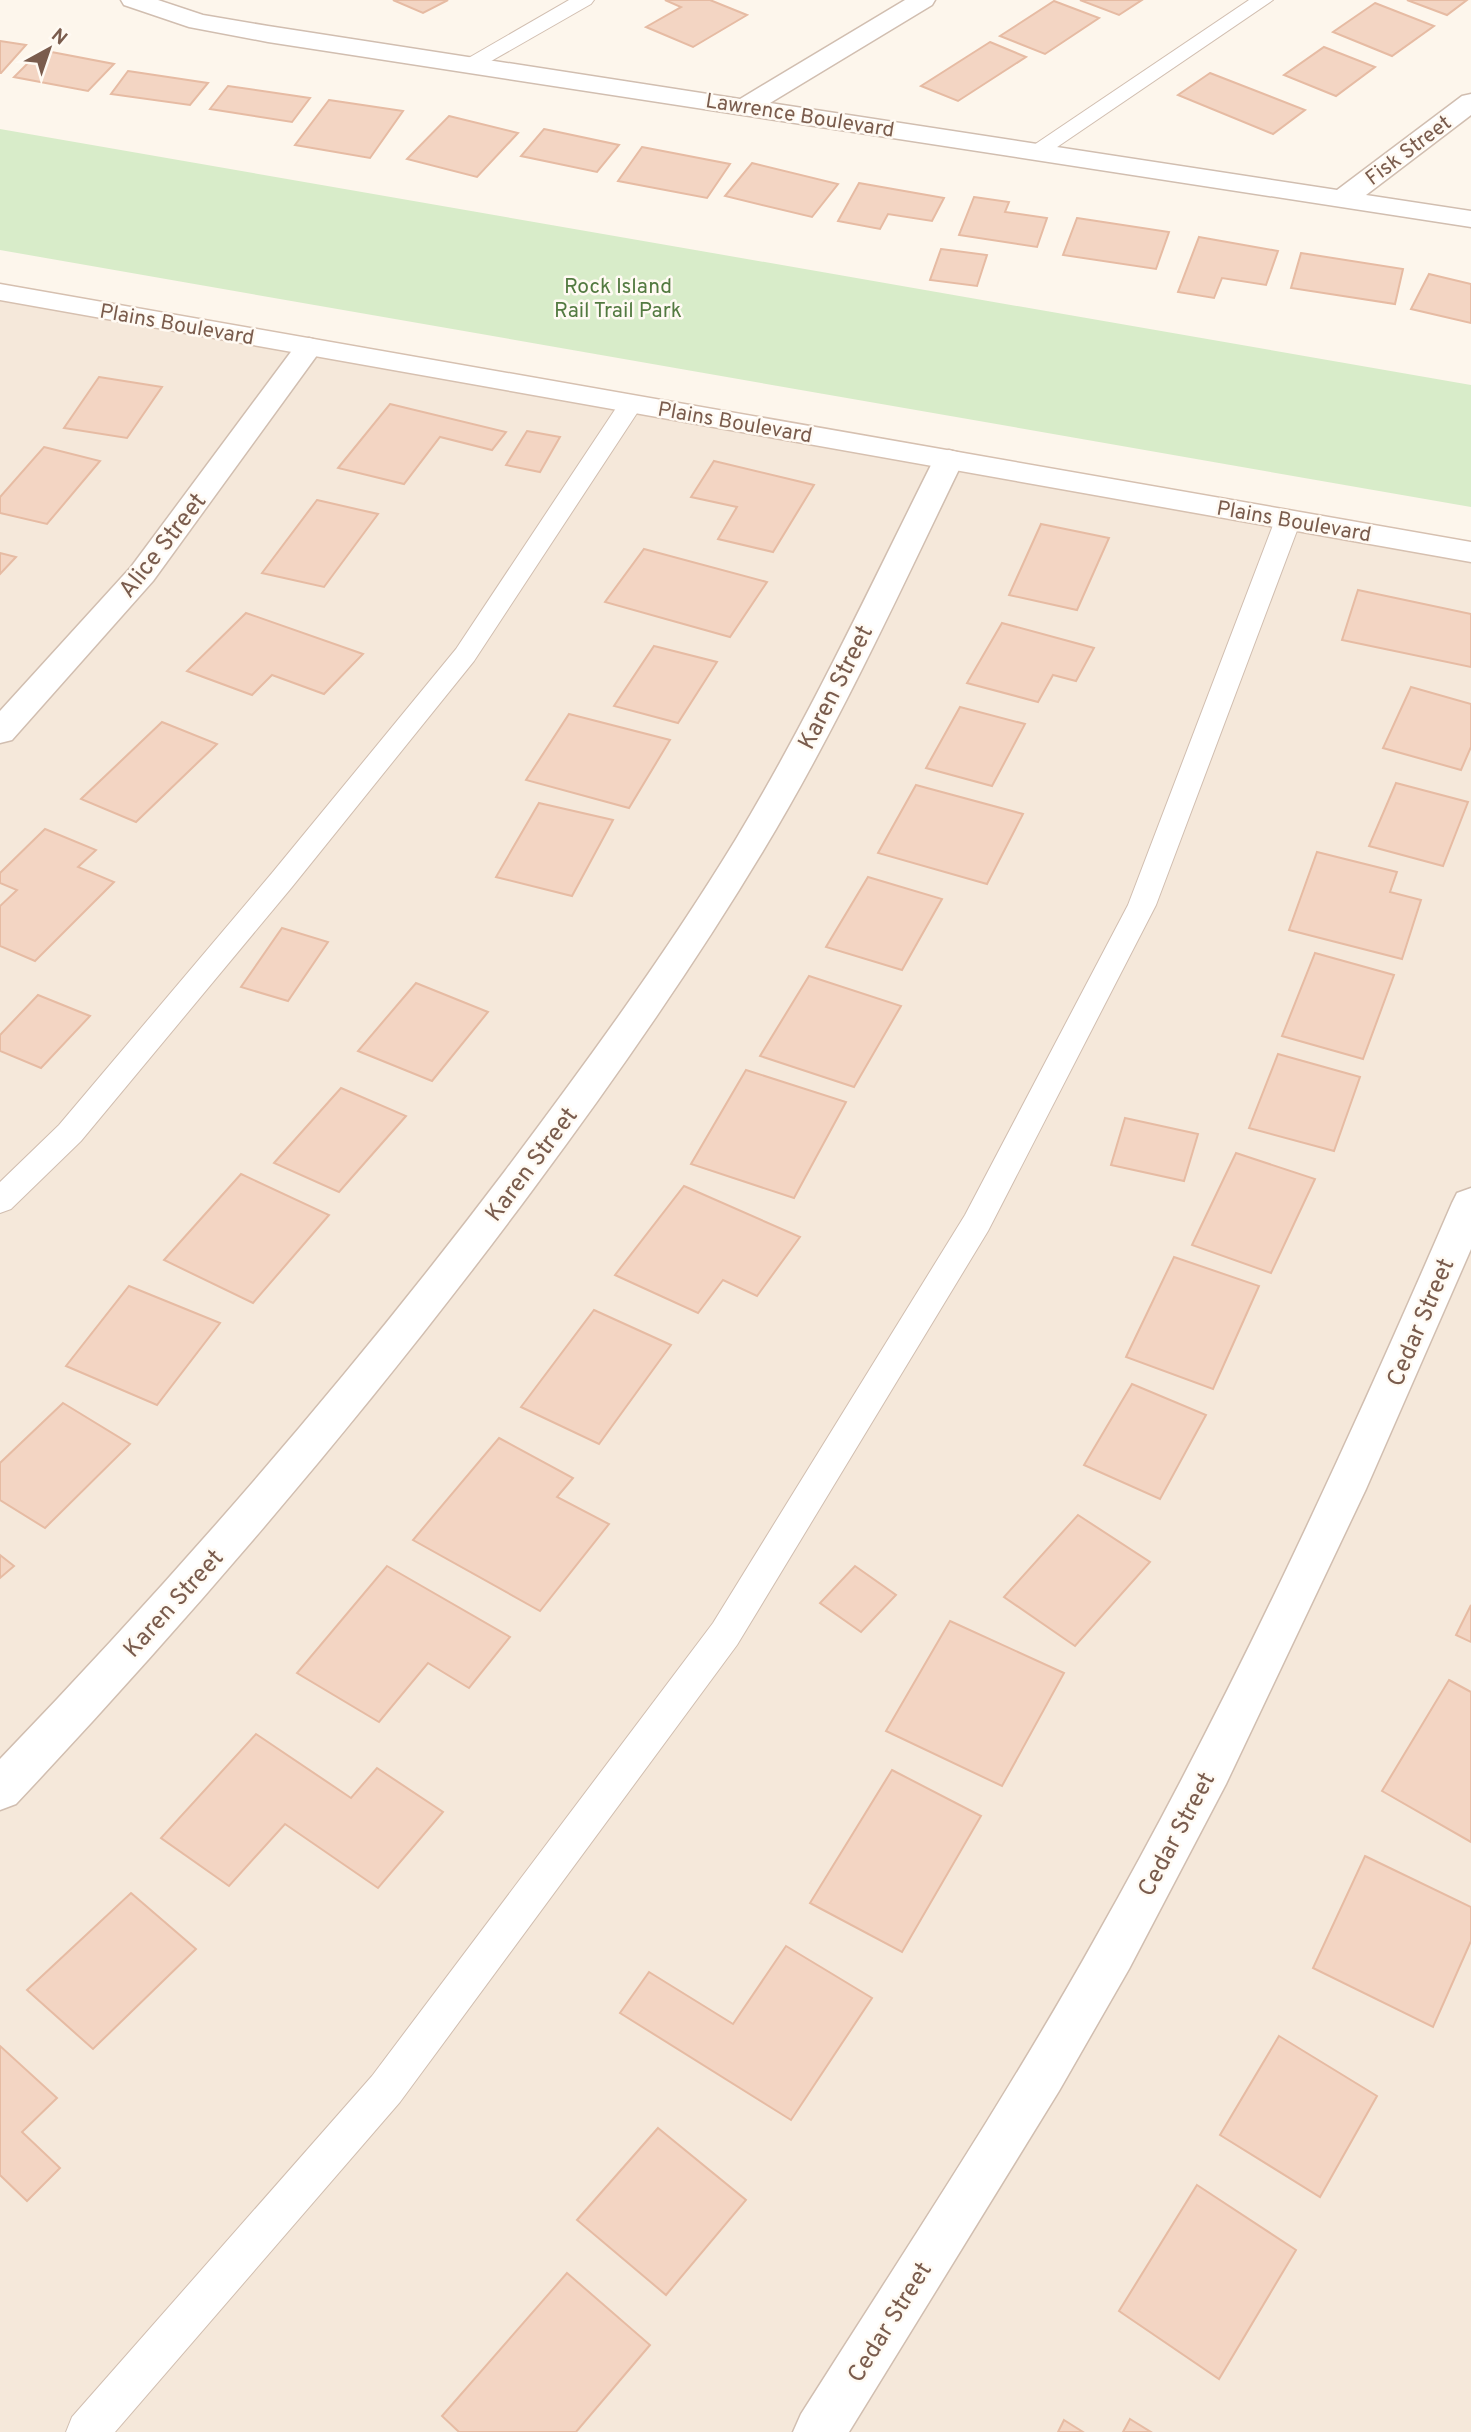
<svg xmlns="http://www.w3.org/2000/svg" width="1471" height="2432" font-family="Overpass,sans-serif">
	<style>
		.residential { fill: #f5e8da }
		.green { fill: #d8ecc9 }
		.building { fill: #f3d5c3; stroke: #e6bba3; stroke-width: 2 }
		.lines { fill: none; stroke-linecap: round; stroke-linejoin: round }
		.lane-casing { stroke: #d1beb0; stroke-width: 2 }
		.street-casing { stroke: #d1beb0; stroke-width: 3 }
		.secondary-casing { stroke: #d6c0b0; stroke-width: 3 }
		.lane { fill: #fff; fill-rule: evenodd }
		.street { fill: #fff; fill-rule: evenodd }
		.secondary { fill: #fff; fill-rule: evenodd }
		.labels { text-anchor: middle; stroke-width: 5; stroke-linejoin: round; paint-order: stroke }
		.far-street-label { font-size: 21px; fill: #7a5c4d; stroke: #fffaf3 }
		.far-park-label { font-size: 21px; fill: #537a41; stroke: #fffaf3 }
		.street-label { font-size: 24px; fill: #7a5c4d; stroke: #fffaf3 }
	</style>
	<rect width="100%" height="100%" fill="#fdf6ec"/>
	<polygon class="residential" points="0,286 1471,545 1471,2432 0,2432"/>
	<polygon class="green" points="0,129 1471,385 1471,507 0,250"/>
	<g class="building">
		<polygon points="393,0 448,0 423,13"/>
		<polygon points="665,0 710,0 747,15 693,47 646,27 681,7"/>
		<polygon points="1080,0 1142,0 1119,15"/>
		<polygon points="1407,0 1467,0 1447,15"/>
		<polygon points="1054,1 1099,18 1045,54 1000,36"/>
		<polygon points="1375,3 1434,26 1392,56 1333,32"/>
		<polygon points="0,41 26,45 1,73 0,73"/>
		<polygon points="990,42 1026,57 958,101 921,86"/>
		<polygon points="1324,47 1375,67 1336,96 1284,75"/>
		<polygon points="41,50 114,64 88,91 14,77"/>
		<polygon points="128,71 208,83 190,105 111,94"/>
		<polygon points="1210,73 1305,110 1273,134 1178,95"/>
		<polygon points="228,86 310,98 292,122 210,109"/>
		<polygon points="329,100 403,111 370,158 295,145"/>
		<polygon points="449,116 518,133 477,177 407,159"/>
		<polygon points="544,129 619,145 597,172 521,156"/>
		<polygon points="642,147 730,164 707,198 618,181"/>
		<polygon points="752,163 838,184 812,217 725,196"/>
		<polygon points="859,183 944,198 932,221 888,214 880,229 838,221"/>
		<polygon points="974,197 1009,202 1005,212 1047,218 1037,247 959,235"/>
		<polygon points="1077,218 1169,232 1156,269 1063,255"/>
		<polygon points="1199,237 1278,251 1266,285 1222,278 1214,298 1178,292"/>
		<polygon points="941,249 987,255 977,286 930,280"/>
		<polygon points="1301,253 1403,269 1395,304 1291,288"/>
		<polygon points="1429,274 1471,284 1471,323 1411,309"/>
		<polygon points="99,377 162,387 127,438 64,428"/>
		<polygon points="390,404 506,432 492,450 440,437 404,484 338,468"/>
		<polygon points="527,431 560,437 540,472 506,465"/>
		<polygon points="44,447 100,461 47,524 0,513 0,497"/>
		<polygon points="714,461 814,485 773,552 718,539 737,507 691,497"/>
		<polygon points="317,500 378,514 324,587 262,573"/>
		<polygon points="1041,524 1109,538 1077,610 1009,595"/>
		<polygon points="644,549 767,582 730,637 605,602"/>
		<polygon points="0,553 16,557 0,574"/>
		<polygon points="1358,590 1471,614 1471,667 1342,640"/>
		<polygon points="246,613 363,654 324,694 272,675 252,695 187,671"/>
		<polygon points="1002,623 1094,648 1076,681 1053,675 1038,702 967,683"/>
		<polygon points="654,646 717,662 678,723 614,706"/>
		<polygon points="1411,687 1471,704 1471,747 1461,770 1383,748"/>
		<polygon points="960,707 1025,724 992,786 926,768"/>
		<polygon points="569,714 670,740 629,808 526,780"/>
		<polygon points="162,722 217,744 136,822 81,799"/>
		<polygon points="1396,783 1468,802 1443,866 1369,846"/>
		<polygon points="916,785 1023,814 987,884 878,853"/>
		<polygon points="539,803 613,820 572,896 496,877"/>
		<polygon points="45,829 96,850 78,867 114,882 35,961 0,946 0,906 17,890 0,883 0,873"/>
		<polygon points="1317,852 1397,872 1390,892 1421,900 1402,959 1289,930"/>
		<polygon points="868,877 942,899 902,970 826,947"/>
		<polygon points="282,928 328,942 288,1001 241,987"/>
		<polygon points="1315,953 1394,975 1363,1059 1282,1036"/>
		<polygon points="809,976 901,1006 854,1087 760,1056"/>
		<polygon points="416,983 488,1012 432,1081 358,1051"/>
		<polygon points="38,995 90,1016 41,1068 0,1051 0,1035"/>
		<polygon points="1278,1054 1360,1077 1334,1151 1249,1128"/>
		<polygon points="746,1070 846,1102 794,1198 691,1164"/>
		<polygon points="341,1088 406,1116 339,1192 274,1163"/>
		<polygon points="1125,1118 1198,1134 1184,1181 1111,1165"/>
		<polygon points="1236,1153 1315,1179 1271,1273 1192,1245"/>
		<polygon points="241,1174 329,1215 253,1303 164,1260"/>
		<polygon points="684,1186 800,1237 757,1296 723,1280 698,1313 615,1275"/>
		<polygon points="1174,1257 1259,1286 1213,1389 1126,1357"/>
		<polygon points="129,1286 220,1323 157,1405 66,1366"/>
		<polygon points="594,1310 671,1345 599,1444 521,1407"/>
		<polygon points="1132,1384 1206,1415 1160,1499 1084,1465"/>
		<polygon points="63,1403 130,1444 45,1528 0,1500 0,1463"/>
		<polygon points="499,1438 573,1478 557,1497 609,1524 540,1611 413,1540"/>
		<polygon points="1078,1515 1150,1562 1075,1646 1004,1597"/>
		<polygon points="0,1555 14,1566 0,1578"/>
		<polygon points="387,1566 510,1637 469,1688 428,1663 379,1722 297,1673"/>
		<polygon points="855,1566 896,1595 861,1632 820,1603"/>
		<polygon points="1471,1605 1471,1642 1456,1635"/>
		<polygon points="950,1621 1064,1673 1002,1786 886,1731"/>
		<polygon points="1449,1680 1471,1692 1471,1842 1382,1791"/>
		<polygon points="256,1734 351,1798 377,1768 443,1812 378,1888 285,1824 229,1886 161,1838"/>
		<polygon points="892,1770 981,1816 902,1952 810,1903"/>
		<polygon points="1365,1856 1471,1907 1471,1941 1433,2027 1313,1968"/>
		<polygon points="131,1893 196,1949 93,2049 27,1990"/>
		<polygon points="786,1946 872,1998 791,2120 620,2013 649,1972 733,2024"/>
		<polygon points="1279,2036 1377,2096 1320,2197 1220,2135"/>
		<polygon points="0,2046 57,2098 22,2132 60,2168 27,2201 0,2175"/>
		<polygon points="658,2128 746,2200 666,2295 577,2220"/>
		<polygon points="1197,2185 1296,2250 1219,2379 1119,2311"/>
		<polygon points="567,2273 650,2345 576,2432 459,2432 442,2416"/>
		<polygon points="1130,2419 1151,2432 1123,2432"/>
		<polygon points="1064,2420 1083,2432 1058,2432"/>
	</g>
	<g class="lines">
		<g class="lane-casing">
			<g id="lane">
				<polygon points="569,0 594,0 591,4 479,68 465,68 462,64 465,60"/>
				<polygon points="1249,0 1273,0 1044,156 1028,156 1025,151"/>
				<polygon points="631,397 640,399 643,404 474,661 292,887 81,1141 11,1209 0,1213 0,1182 59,1125 272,873 456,649 622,399"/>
				<polygon points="1288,512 1297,515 1301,520 1156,905 988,1231 737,1645 400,2102 115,2432 66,2432 72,2417 372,2076 713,1623 965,1215 1128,905 1275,520 1279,515"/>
			</g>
		</g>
		<g class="street-casing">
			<g id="street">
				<polygon points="121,0 158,0 203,15 268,26 740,99 905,0 935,0 932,5 770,103 1337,190 1462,96 1471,94 1471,115 1366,195 1471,211 1471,227 268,42 189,27 124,5"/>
				<polygon points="309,338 319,341 323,347 153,581 12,740 0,743 0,711 131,567 299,341"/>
				<path d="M949,450l11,3 4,6c-64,132 -125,266 -201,392 -70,116 -148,228 -229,337 -160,216 -334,420 -518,616l-16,6v-51c179,-186 349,-382 505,-588 81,-108 161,-217 231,-332 74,-123 134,-252 198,-380l4,-6z"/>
				<path d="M1471,1188v61l-105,240 -140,295 -97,185 -70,122 -210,341h-56l8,-18c100,-158 204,-314 295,-477 134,-237 248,-484 356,-734l5,-10z"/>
			</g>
		</g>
		<g class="secondary-casing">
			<polygon id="secondary" points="0,284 1471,542 1471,562 0,300"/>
		</g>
		<use href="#lane" class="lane"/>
		<use href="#street" class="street"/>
		<use href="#secondary" class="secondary"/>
	</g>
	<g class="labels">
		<g class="far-street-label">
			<text transform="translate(800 115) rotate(9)" y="7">Lawrence Boulevard</text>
			<text transform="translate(1408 150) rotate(-37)" y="7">Fisk Street</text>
			<text transform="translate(177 324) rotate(10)" y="7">Plains Boulevard</text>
			<text transform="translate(735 422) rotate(10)" y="7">Plains Boulevard</text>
			<text transform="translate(1294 521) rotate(10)" y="7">Plains Boulevard</text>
		</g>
		<g class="far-park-label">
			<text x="618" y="293">Rock Island<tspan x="618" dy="24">Rail Trail Park</tspan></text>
		</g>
		<g class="street-label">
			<text transform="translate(162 545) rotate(-52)" y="8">Alice Street</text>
			<text transform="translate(835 687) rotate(-63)" y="8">Karen Street</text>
			<text transform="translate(531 1164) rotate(-53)" y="8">Karen Street</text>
			<text transform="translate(1420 1322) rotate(-67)" y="8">Cedar Street</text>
			<text transform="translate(173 1603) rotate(-48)" y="8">Karen Street</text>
			<text transform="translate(1176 1834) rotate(-62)" y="8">Cedar Street</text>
			<text transform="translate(889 2322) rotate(-58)" y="8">Cedar Street</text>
		</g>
	</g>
	<g transform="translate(49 49) rotate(40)" stroke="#fffaf3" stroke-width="5" paint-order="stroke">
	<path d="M0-5L12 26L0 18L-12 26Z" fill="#7a5c4d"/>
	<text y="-10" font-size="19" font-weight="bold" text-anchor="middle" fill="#7a5c4d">N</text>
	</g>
</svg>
